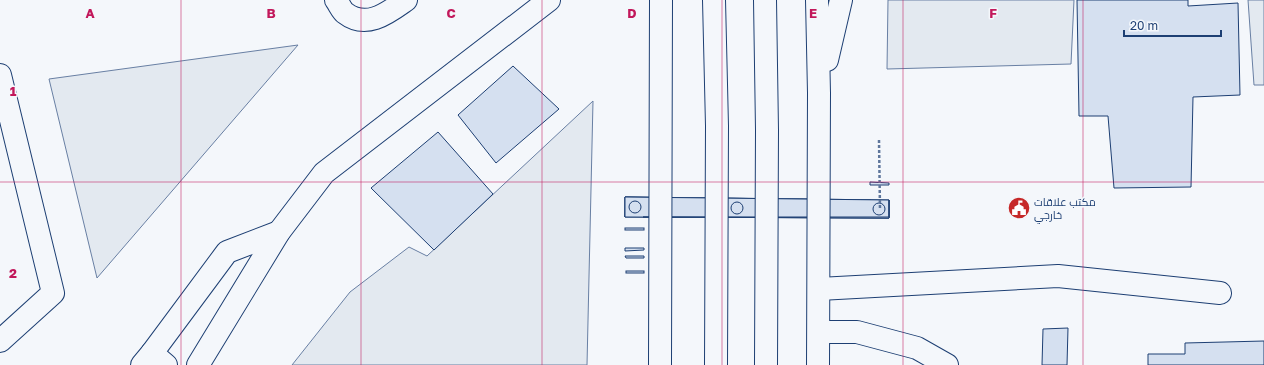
<svg xmlns="http://www.w3.org/2000/svg" width="1264" height="365" font-family="'Golos Text',Cairo,sans-serif">
	<style>
		.green { fill: #e3e9f0; stroke: #687fa3 }
		.building { fill: #d5e0f0; stroke: #1d3f73 }
		.lines { fill: none; stroke-linecap: round; stroke-linejoin: round }
		.minor-casing { stroke: #1d3f73; stroke-width: 24 }
		.highway-casing { stroke: #1d3f73; stroke-width: 24 }
		.path { stroke: #5e769c; stroke-width: 2.5; stroke-dasharray: 3 2; stroke-linecap: butt }
		.minor { stroke: #f4f7fb; stroke-width: 22 }
		.highway { stroke: #f4f7fb; stroke-width: 22 }
		.grid { fill: none; stroke: #c2185b; stroke-width: 1; stroke-opacity: 0.55 }
		.labels { text-anchor: middle; stroke-width: 3; stroke-linejoin: round; paint-order: stroke }
		.poi-label { font-size: 11px; fill: #1d3f73; stroke: #f4f7fb; text-anchor: start }
		.grid-label { font-size: 13px; text-anchor: middle; font-weight: bold; fill: #c2185b; stroke: #f4f7fb; stroke-width: 3; stroke-linejoin: round; paint-order: stroke }
	</style>
	<rect width="100%" height="100%" fill="#f4f7fb"/>
	<g class="green">
		<polygon points="888,0 1074,0 1071,64 887,69"/>
		<polygon points="1248,0 1264,0 1264,85 1254,85"/>
		<polygon points="298,45 97,278 49,79"/>
		<polygon points="593,101 587,365 292,365 350,292 409,247 427,256"/>
	</g>
	<g class="building">
		<polygon points="1077,0 1188,0 1188,6 1238,3 1240,95 1193,97 1191,187 1114,188 1108,116 1079,116"/>
		<polygon points="513,66 559,109 496,163 458,115"/>
		<polygon points="438,132 493,194 434,250 371,188"/>
		<polygon points="870,182 889,183 889,185 870,185"/>
		<polygon points="625,197 889,200 889,218 625,217"/>
		<polygon points="625,197 871,200 871,201 626,198 625,217"/>
		<polygon points="625,197 889,200 889,218 625,217"/>
		<polygon points="889,200 889,218 643,217 889,217"/>
		<circle cx="635" cy="207" r="6"/>
		<circle cx="737" cy="208" r="6"/>
		<circle cx="879" cy="209" r="6"/>
		<rect x="625" y="228" width="19" height="2"/>
		<polygon points="625,248 644,248 644,250 625,251"/>
		<polygon points="625,256 644,256 644,258 626,258"/>
		<rect x="626" y="271" width="18" height="2"/>
		<polygon points="1068,328 1067,365 1042,365 1043,329"/>
		<polygon points="1264,341 1264,365 1148,365 1148,354 1185,354 1185,343"/>
	</g>
	<g class="lines">
		<g class="minor-casing">
			<g id="minor">
				<path d="M336,0c3,4 6,11 9,13 22,17 44,-1 61,-13"/>
				<polyline points="0,75 53,293 0,341"/>
				<polyline points="819,289 1058,276 1220,293"/>
				<polyline points="819,332 857,332 917,348 947,365"/>
				<polyline points="152,353 227,252 279,232"/>
				<polyline points="142,365 152,353 166,365"/>
				<polyline points="198,365 279,232 324,173 549,0"/>
			</g>
		</g>
		<g class="highway-casing">
			<g id="highway">
				<polyline points="714,0 717,126 716,365"/>
				<polyline points="765,0 767,130 766,365"/>
				<polyline points="817,0 819,93 818,365"/>
				<polyline points="827,60 841,0"/>
				<polyline points="660,365 661,0"/>
			</g>
		</g>
		<polyline class="path" points="879,140 880,209"/>
		<use href="#minor" class="minor"/>
		<use href="#highway" class="highway"/>
	</g>
	<path class="grid" d="M181,0v365M361,0v365M542,0v365M722,0v365M903,0v365M1083,0v365M0,182h1264"/>
	<defs>
		<g id="civic-disc" transform="scale(1.15)"><circle r="9.5" fill="#c62828" stroke="#f4f7fb"/><path d="M-.6-6.5H3V-4.5H.6V-3L4-1V1h2V6H-6V1h2V-1L-.6-3ZM-1.2 2.5V6h2.4V2.5Z" fill="#fff"/></g>
	</defs>
	<g fill-rule="evenodd">
		<use href="#civic-disc" x="1019" y="208"/>
	</g>
	<g class="labels">
		<g class="poi-label">
			<text x="1034" y="206">مكتب علاقات<tspan x="1034" dy="13">خارجي</tspan></text>
		</g>
	</g>
	<g class="grid-label">
		<text x="90" y="18">A</text>
		<text x="271" y="18">B</text>
		<text x="451" y="18">C</text>
		<text x="632" y="18">D</text>
		<text x="813" y="18">E</text>
		<text x="993" y="18">F</text>
		<text x="13" y="96">1</text>
		<text x="13" y="278">2</text>
	</g>
	<path d="M1124 30v6h97v-6" fill="none" stroke="#1d3f73" stroke-width="2"/>
	<text x="1130" y="30" font-size="12" fill="#1d3f73" stroke="#f4f7fb" stroke-width="3" paint-order="stroke">20 m</text>
</svg>
